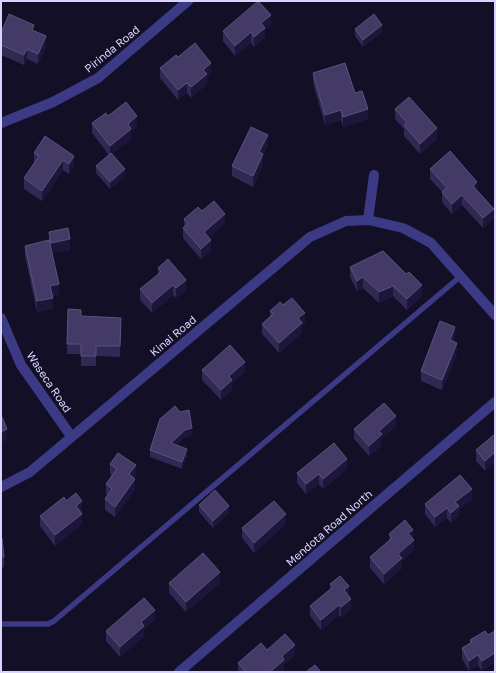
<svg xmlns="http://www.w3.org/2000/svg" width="496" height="673" font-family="'Golos Text',sans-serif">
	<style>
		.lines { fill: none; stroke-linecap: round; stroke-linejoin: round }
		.service { stroke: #3d3a85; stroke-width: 5.5 }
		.minor { stroke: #3d3a85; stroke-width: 10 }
		.wall { fill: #312854 }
		.shaded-wall { fill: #1d163a }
		.building { fill: #433a66; stroke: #5a527e }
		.labels { text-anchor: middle; stroke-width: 4; stroke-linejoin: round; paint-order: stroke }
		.street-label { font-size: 11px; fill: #d9d4ff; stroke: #130f26 }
	</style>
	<rect width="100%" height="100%" fill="#130f26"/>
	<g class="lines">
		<polyline class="service" points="1,624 48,624 54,621 461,276"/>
		<g class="minor">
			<polyline points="1,123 53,102 98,78 188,1"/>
			<polyline points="368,220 374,175"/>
			<polyline points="1,318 21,365 71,436"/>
			<polyline points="1,487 30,472 310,237 346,221 368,220 403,228 431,243 495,315"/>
			<polyline points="179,672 495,402"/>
		</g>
	</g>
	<g class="wall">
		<polygon points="271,25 265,30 265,38 254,47 251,43 235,56 223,41 223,31"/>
		<polygon points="355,29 382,32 363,47 355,36"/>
		<polygon points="34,31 46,46 38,64 27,59 24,65 1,55 1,33"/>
		<polygon points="178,57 211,73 207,77 207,84 191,98 187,93 178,100 160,78 160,68"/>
		<polygon points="313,73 355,93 368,119 343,127 341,120 325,125 313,83"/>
		<polygon points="395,109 437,139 420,154 404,136 404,129 395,119"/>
		<polygon points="92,123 137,127 131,131 131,139 112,154 125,176 110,189 96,173 96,166 109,155 92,133"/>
		<polygon points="45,136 74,166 69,174 63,170 42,201 24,189 24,178 34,163 34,153"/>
		<polygon points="268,146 263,154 263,164 253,187 232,176 232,166"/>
		<polygon points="430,169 477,191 494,218 483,228 462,205 452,214 442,202 442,192 430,179"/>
		<polygon points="202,211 225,224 209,237 211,250 201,259 183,238 183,228 184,228 184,219"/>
		<polygon points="49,232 70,250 52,253 59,294 53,296 53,308 37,312 25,256 25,246 49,240"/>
		<polygon points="350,267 422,295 407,310 393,296 379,303 363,288 357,291 350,277"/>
		<polygon points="158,268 186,290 176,298 173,295 152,313 140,300 140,289 158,275"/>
		<polygon points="283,305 305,323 302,325 302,333 279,353 262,334 262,324 270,317 270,311"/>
		<polygon points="68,309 81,316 121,318 120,357 96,356 96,366 81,366 81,354 67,354"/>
		<polygon points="455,337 453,342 457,353 442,390 421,381 421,371"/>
		<polygon points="202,370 245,372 232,383 232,390 221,400 202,380"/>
		<polygon points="160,419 192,435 185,437 176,445 187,456 182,469 150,457 150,450"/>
		<polygon points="396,426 382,438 382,445 369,456 354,439 354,429"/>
		<polygon points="495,434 495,464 494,463 485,471 476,461 476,450"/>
		<polygon points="110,464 136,475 134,478 135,489 115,517 105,510 105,499 107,495 106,494 106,484 112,476 110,474"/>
		<polygon points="347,469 323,489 319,484 306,494 297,483 297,473"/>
		<polygon points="472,499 459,509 459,516 451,523 447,518 435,527 425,514 425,504"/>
		<polygon points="66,501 82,512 81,513 82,524 55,546 40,526 40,516"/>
		<polygon points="199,505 229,513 213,528 199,512"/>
		<polygon points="286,524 254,553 242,538 242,528"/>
		<polygon points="389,534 413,538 414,550 402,560 402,568 384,584 370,568 370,557 389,541"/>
		<polygon points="1,538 4,557 4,567 1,568"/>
		<polygon points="169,583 220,583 186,612 169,593"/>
		<polygon points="330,584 351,609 341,617 339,615 321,630 310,616 310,606 330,590"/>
		<polygon points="155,620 144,629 144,636 120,657 106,641 106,631"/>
		<polygon points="485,631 482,671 478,665 469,671 462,659 462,648 470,643 470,640"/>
		<polygon points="267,650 295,655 284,664 284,670 282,672 238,672 238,663"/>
	</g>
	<g class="shaded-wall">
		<polygon points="271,15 271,25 265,30 265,38 254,47 254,37 261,23"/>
		<polygon points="382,25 382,32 363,47 363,40"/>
		<polygon points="251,32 251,43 235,56 235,46"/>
		<polygon points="46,36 46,46 38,64 38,54"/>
		<polygon points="27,49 27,59 24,65 24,55"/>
		<polygon points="211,63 211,73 207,77 207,84 191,98 191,87 203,70"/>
		<polygon points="187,83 187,93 178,100 178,90"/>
		<polygon points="368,109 368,119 343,127 343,117"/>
		<polygon points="341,110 341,120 325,125 325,115"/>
		<polygon points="137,116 137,127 131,131 131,139 110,156 110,146 128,124"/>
		<polygon points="437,128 437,139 420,154 420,144"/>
		<polygon points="268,135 268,146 259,162 259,152"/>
		<polygon points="263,154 263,164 253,187 253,176"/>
		<polygon points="74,156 74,166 69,174 69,164"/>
		<polygon points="63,160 63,170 42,201 42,191"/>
		<polygon points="125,169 125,176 110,189 110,182"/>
		<polygon points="477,182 477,192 473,186"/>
		<polygon points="462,195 462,205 452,214 452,204"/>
		<polygon points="494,209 494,218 483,228 483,218"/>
		<polygon points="225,214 225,224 204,242 204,232"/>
		<polygon points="70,239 70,250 51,254 51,243"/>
		<polygon points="211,240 211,250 201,259 201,249"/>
		<polygon points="363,277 363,288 357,291 357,281"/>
		<polygon points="186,280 186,290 176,298 176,288"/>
		<polygon points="59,284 59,294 50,296 50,286"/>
		<polygon points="173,285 173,295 152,313 152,303"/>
		<polygon points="422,285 422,295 407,310 407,299"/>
		<polygon points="393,286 393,296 379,303 379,292"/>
		<polygon points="53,298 53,308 37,312 37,301"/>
		<polygon points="305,313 305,323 302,325 302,333 279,353 279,343 298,318"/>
		<polygon points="455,327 455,337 450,350 450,340"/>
		<polygon points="457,343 457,353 442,390 442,380"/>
		<polygon points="245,362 245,372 232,383 232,390 221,400 221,390 229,376"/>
		<polygon points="396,416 396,426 382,438 382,445 369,456 369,446 379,431"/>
		<polygon points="192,428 192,435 185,437 171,450 171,443 185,430"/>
		<polygon points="7,429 7,440 1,442 1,432"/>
		<polygon points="187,449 187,456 182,469 182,462"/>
		<polygon points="494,453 494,463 485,471 485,461"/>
		<polygon points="347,459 347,469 323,489 323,479"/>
		<polygon points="136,465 136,475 129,485 129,474"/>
		<polygon points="319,474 319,484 306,494 306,484"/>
		<polygon points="135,479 135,489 115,517 115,507"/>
		<polygon points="472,489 472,499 459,509 459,516 451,523 451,513 455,502"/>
		<polygon points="82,501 82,512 76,516 76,506"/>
		<polygon points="229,506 229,513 213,528 213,521"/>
		<polygon points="447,508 447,518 435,527 435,517"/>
		<polygon points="82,514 82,524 55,546 55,535"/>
		<polygon points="286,514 286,524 254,553 254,543"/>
		<polygon points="413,530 413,540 408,533"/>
		<polygon points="414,540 414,550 402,560 402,568 384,584 384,574 398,554"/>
		<polygon points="220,572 220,583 186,612 186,602"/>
		<polygon points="349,586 349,597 344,590"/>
		<polygon points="351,599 351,609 341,617 341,607"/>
		<polygon points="339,605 339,615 321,630 321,620"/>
		<polygon points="155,610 155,620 144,629 144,636 120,657 120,647 141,622"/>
		<polygon points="295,645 295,655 284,664 284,670 282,672 270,672 282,656"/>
		<polygon points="495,653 495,663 482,671 482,661"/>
		<polygon points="478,655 478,665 469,671 469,661"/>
	</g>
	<g class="building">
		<polygon points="258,1 271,15 261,23 265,28 254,37 251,32 235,46 223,31"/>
		<polygon points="9,14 34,25 32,30 46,36 38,54 27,49 24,55 1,45 1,33"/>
		<polygon points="374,14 382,25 363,40 355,29"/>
		<polygon points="195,43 211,63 203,70 207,74 191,87 187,83 178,90 160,68 176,55 178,57"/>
		<polygon points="345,63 355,93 362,91 368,109 343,117 341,110 325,115 313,73"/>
		<polygon points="409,97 437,128 420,144 404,125 407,123 395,109"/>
		<polygon points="126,102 137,116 128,124 131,129 110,146 92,123 106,113 108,116"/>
		<polygon points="251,127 268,135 259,152 263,154 253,176 232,166"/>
		<polygon points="45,136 74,156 69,164 63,160 42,191 24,178 39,156 34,153"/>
		<polygon points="450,151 477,182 473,186 494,209 483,218 462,195 452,204 442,192 447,188 430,169"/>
		<polygon points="111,153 125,169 110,182 96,166"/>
		<polygon points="214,201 225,214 204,232 211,240 201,249 183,228 188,224 184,219 198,207 202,211"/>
		<polygon points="68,228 70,239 51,243 49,232"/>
		<polygon points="49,240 59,284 50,286 53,298 37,301 25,246"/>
		<polygon points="383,251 406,274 409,272 422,285 407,299 393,286 379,292 363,277 357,281 350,267"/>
		<polygon points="168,259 186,280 176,288 173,285 152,303 140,289 161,272 158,268"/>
		<polygon points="292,298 305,313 298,318 302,323 279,343 262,324 273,314 270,311 280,302 283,305"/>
		<polygon points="68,309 81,310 81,316 121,318 120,346 96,346 96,356 81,356 81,344 67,344"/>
		<polygon points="440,321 455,327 450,340 457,343 442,380 421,371"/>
		<polygon points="230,345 245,362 229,376 232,380 221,390 202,370"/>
		<polygon points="384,403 396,416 379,431 382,434 369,446 354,429"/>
		<polygon points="175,406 180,412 189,410 192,428 185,430 171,443 187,449 182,462 150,450 160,419"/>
		<polygon points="1,417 2,417 7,429 1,432"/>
		<polygon points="495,434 495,454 494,453 485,461 476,450"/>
		<polygon points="334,443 347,459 323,479 319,474 306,484 297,473"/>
		<polygon points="118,453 136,465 129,474 135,479 115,507 105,499 112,489 106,484 117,469 110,464"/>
		<polygon points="460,475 472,489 455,502 459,506 451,513 447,508 435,517 425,504"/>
		<polygon points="215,490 229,506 213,521 199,505"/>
		<polygon points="76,493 82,501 76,506 82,514 55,535 40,516 64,497 66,501"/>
		<polygon points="274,501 286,514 254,543 242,528"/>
		<polygon points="405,520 413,530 408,533 414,540 398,554 402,558 384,574 370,557 392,538 389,534"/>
		<polygon points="1,538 2,538 4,557 1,557"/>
		<polygon points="203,553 220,572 186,602 169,583"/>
		<polygon points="340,576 349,586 344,590 351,599 341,607 339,605 321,620 310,606 333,587 330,584"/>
		<polygon points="144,598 155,610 141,622 144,626 120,647 106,631"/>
		<polygon points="485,631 488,635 495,631 495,653 482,661 478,655 469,661 462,648 472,642 470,640"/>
		<polygon points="285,634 295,645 282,656 284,660 270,672 246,672 238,663 261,643 267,650"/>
		<polygon points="315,665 321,672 308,672 307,671"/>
	</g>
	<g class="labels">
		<g class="street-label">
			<text transform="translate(112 49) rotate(-39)" y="4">Pirinda Road</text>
			<text transform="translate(173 336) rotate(-40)" y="4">Kinai Road</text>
			<text transform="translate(49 382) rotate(56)" y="4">Waseca Road</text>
			<text transform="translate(329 528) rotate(-41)" y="4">Mendota Road North</text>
		</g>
	</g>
	<rect width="496" height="673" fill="none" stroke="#d9d4ff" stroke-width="4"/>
</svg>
